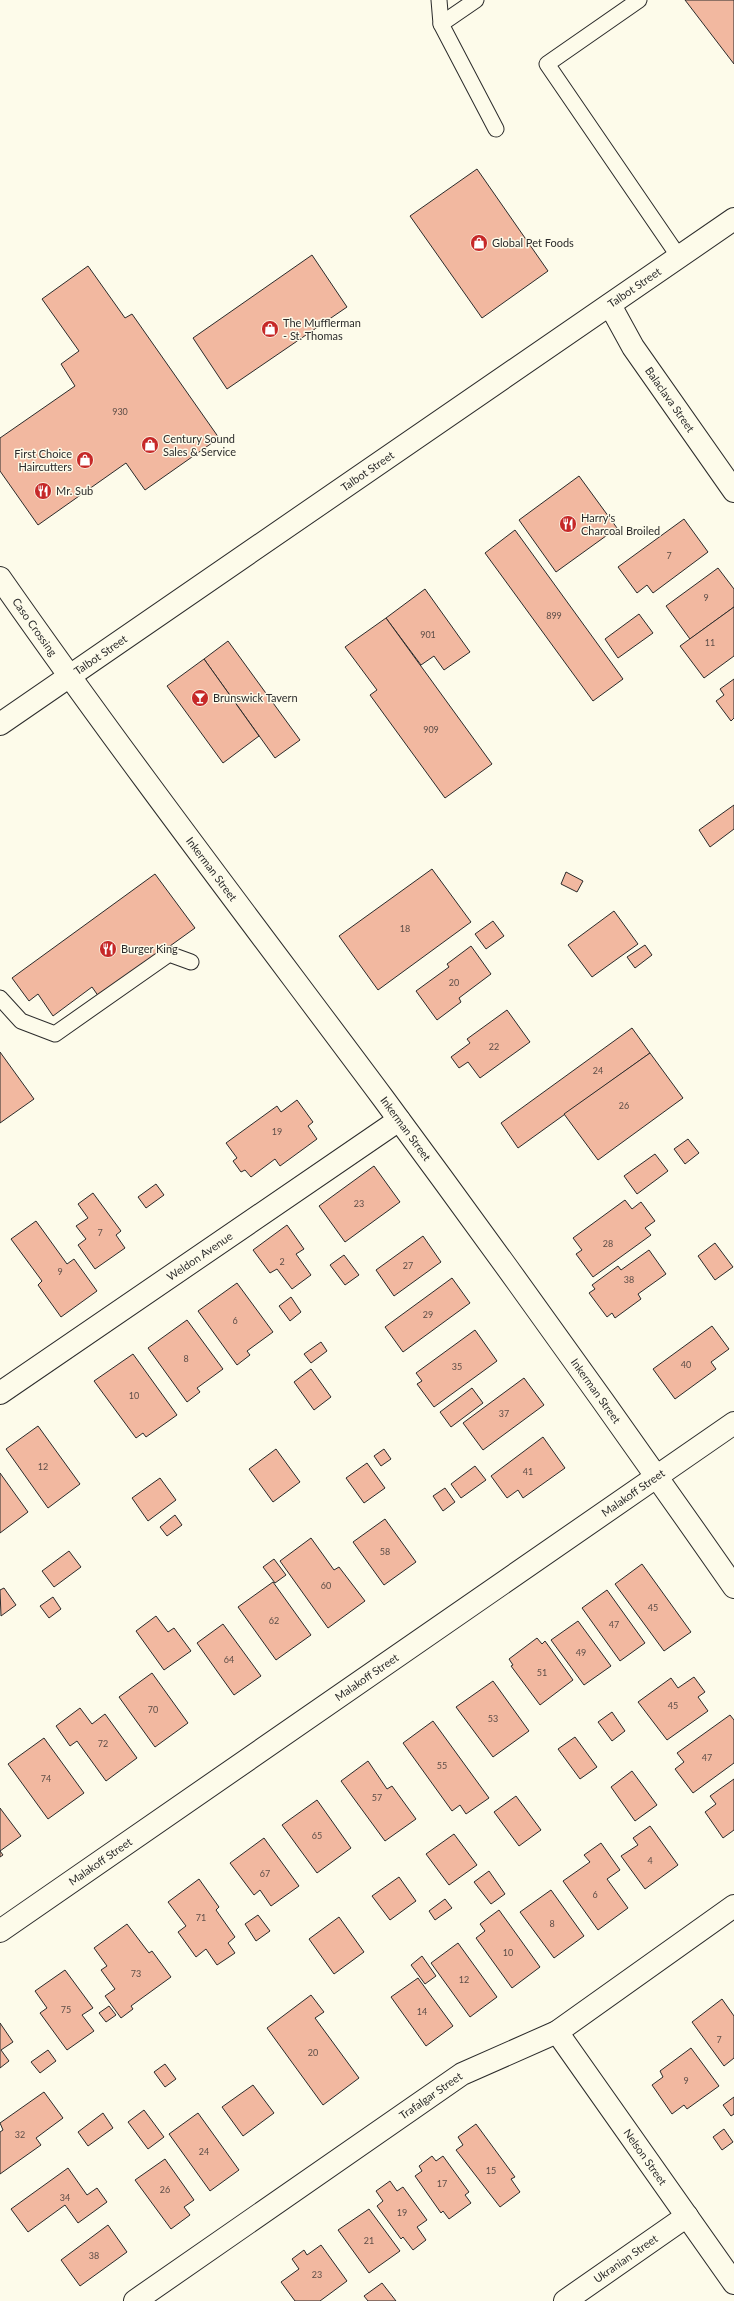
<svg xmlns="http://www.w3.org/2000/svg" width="734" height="2301" font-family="Lato,sans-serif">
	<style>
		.building { fill: #f2b8a0; stroke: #2b2b2b }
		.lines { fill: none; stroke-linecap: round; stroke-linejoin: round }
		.lane-casing { stroke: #2b2b2b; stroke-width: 17 }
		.street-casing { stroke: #2b2b2b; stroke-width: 24 }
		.secondary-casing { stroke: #2b2b2b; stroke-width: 24 }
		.lane { stroke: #fdfbea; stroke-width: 15 }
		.street { stroke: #fdfbea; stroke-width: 22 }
		.secondary { stroke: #fdfbea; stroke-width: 22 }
		.labels { text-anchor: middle; stroke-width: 3; stroke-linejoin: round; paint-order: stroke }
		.number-label { font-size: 9px; fill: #5d4e48 }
		.poi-label { font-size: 11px; fill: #2b2b2b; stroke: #fdfbea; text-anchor: start }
		.street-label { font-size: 11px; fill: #2b2b2b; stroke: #fdfbea }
	</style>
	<rect width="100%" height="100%" fill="#fdfbea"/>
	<g class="building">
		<polygon points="685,0 734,0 734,64"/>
		<polygon points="477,169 548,271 482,318 410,216"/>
		<polygon points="312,255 347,307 227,389 193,338"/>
		<polygon points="88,266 125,318 132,314 219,438 145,490 126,463 38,525 0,471 0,438 75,386 61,364 79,351 42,299"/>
		<polygon points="579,476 617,528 556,572 519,520"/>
		<polygon points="684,519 708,552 653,593 647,585 637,593 618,567"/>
		<polygon points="515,530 623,679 593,701 485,553"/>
		<polygon points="718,568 734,589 734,607 690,639 666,606"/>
		<polygon points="425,589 470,652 444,670 434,656 421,665 386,618"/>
		<polygon points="734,607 734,656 704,678 680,646"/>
		<polygon points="639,614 653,633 618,658 605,639"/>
		<polygon points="386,618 492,764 445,798 370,695 377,690 345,647"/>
		<polygon points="228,641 300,740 275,758 204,659"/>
		<polygon points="204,659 259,736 223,763 167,686"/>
		<polygon points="734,679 734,718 731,721 716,701 724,695 720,689"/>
		<polygon points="734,805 734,829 710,847 699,830"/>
		<polygon points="432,869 471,922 378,990 339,936"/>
		<polygon points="566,872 583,881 577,892 561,884"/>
		<polygon points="155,874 195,928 99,997 92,987 53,1016 38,994 29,1001 12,978"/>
		<polygon points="614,911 638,944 592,977 568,945"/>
		<polygon points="493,921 504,936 486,949 475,934"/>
		<polygon points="645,945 652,955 635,968 627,957"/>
		<polygon points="471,946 491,974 459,998 461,1002 437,1020 416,991 449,967 447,964"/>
		<polygon points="507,1010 530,1042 480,1078 468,1062 459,1068 451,1057 470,1043 467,1039"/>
		<polygon points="632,1028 650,1053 518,1148 501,1123"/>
		<polygon points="0,1052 34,1099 0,1123"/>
		<polygon points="650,1053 683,1098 598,1160 564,1114"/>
		<polygon points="297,1100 313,1122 308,1126 317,1139 280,1166 275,1159 251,1177 245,1170 241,1172 233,1161 237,1158 226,1143 277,1106 281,1112"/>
		<polygon points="688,1139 699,1153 685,1164 674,1149"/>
		<polygon points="655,1154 668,1171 637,1194 624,1176"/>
		<polygon points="374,1166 400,1202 345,1242 319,1206"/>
		<polygon points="156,1184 164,1195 146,1208 138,1197"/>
		<polygon points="93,1193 121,1231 116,1235 125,1248 95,1269 78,1245 86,1239 76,1226 88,1218 78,1204"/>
		<polygon points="625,1200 632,1209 641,1202 655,1221 645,1228 651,1235 593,1277 576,1254 582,1250 573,1238"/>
		<polygon points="36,1221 67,1264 74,1259 97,1291 61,1317 38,1285 42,1281 11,1239"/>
		<polygon points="287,1225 304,1249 296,1254 311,1275 292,1289 277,1269 270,1273 253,1250"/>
		<polygon points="423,1236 441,1262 394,1296 376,1270"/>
		<polygon points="715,1243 733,1267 715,1280 698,1256"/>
		<polygon points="649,1250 666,1274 638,1294 641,1299 615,1318 612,1313 607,1317 589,1293 595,1289 592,1285 618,1266 621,1270"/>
		<polygon points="344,1255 359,1275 345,1285 330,1265"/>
		<polygon points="452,1278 470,1303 403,1352 385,1327"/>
		<polygon points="237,1283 273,1332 247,1351 250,1355 237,1365 198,1311"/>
		<polygon points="291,1297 301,1312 290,1321 279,1306"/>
		<polygon points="187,1320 223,1369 197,1388 200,1392 187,1402 148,1348"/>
		<polygon points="712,1326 729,1349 711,1362 716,1369 675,1399 653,1369"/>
		<polygon points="475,1330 497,1361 434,1407 417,1384 422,1381 416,1373"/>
		<polygon points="321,1342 327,1351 311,1363 304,1354"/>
		<polygon points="133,1354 177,1415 146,1437 143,1433 136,1438 94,1381"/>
		<polygon points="311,1369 331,1397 314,1410 294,1382"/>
		<polygon points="524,1378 544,1405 483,1450 463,1423"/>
		<polygon points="472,1388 483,1403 451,1427 440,1412"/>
		<polygon points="38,1426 80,1484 48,1508 6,1449"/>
		<polygon points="543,1437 565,1468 523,1498 518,1490 507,1498 491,1476"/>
		<polygon points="276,1449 300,1482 273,1502 249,1469"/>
		<polygon points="384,1449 391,1459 381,1466 374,1456"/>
		<polygon points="367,1463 385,1488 364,1503 346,1478"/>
		<polygon points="475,1466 486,1480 461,1498 451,1484"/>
		<polygon points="0,1473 28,1512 0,1533"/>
		<polygon points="160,1478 176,1500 148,1521 132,1498"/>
		<polygon points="445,1488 455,1502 443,1511 433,1496"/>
		<polygon points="175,1515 182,1525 167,1536 160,1527"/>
		<polygon points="385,1519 416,1562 384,1585 353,1542"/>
		<polygon points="311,1538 334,1570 339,1567 365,1601 328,1628 280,1561"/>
		<polygon points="69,1551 81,1567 54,1587 42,1571"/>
		<polygon points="274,1559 286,1575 275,1583 263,1567"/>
		<polygon points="642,1564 691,1632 664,1651 615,1584"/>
		<polygon points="273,1582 311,1635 276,1660 238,1607"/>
		<polygon points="4,1588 16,1605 1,1616 0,1590"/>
		<polygon points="607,1590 645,1643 620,1661 582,1608"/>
		<polygon points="53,1597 61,1609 49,1618 40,1606"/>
		<polygon points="156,1616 168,1632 174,1628 191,1651 164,1670 136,1631"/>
		<polygon points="578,1621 611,1666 584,1685 551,1640"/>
		<polygon points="223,1624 261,1676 234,1695 197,1643"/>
		<polygon points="537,1638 542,1644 545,1641 573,1680 540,1705 511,1666 513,1665 509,1659"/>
		<polygon points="152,1673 188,1723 155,1747 119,1697"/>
		<polygon points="694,1677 705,1692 698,1697 708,1711 667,1740 638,1702 671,1678 678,1688"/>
		<polygon points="493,1681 529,1731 493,1757 456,1707"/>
		<polygon points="80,1708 92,1724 105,1714 137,1758 106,1781 77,1741 70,1746 56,1726"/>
		<polygon points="612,1712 625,1731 612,1741 598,1722"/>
		<polygon points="730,1715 734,1720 734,1763 693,1793 675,1769 684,1762 677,1753"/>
		<polygon points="433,1721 489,1798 466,1814 460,1805 452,1811 403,1743"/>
		<polygon points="575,1737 597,1767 580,1779 558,1749"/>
		<polygon points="44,1738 84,1793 48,1819 8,1764"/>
		<polygon points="368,1761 387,1789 392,1786 416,1819 385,1841 341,1781"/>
		<polygon points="632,1771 657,1805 635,1821 611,1787"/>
		<polygon points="734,1779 734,1830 723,1838 705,1812 716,1804 710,1796"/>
		<polygon points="516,1796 541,1830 519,1846 494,1812"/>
		<polygon points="317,1800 351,1848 317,1873 282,1825"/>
		<polygon points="0,1808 21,1836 0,1851 3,1855 0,1857"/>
		<polygon points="650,1826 678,1865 645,1889 621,1856 638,1845 633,1838"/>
		<polygon points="454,1834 477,1865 449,1885 426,1854"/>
		<polygon points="264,1838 299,1886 271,1906 260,1890 254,1895 230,1863"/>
		<polygon points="601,1843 620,1870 607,1879 628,1908 598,1930 563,1881 590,1862 584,1855"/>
		<polygon points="489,1871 505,1894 491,1904 474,1882"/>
		<polygon points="399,1877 416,1901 390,1920 372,1896"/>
		<polygon points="199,1879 219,1907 216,1910 235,1937 228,1943 235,1953 217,1965 206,1949 196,1957 178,1932 186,1926 168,1902"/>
		<polygon points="551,1890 584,1936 554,1958 520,1912"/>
		<polygon points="445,1899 452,1908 435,1920 429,1911"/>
		<polygon points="499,1910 540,1967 512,1988 476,1938 485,1931 480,1924"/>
		<polygon points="258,1915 270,1931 256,1941 245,1924"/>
		<polygon points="339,1917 364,1952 334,1974 309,1939"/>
		<polygon points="127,1924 149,1953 152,1951 171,1977 131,2006 133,2009 121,2018 105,1996 115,1989 101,1970 107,1966 94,1948"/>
		<polygon points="458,1943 497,1997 470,2017 431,1963"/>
		<polygon points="422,1956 436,1976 425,1984 411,1965"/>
		<polygon points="65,1970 93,2008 82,2015 94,2031 67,2050 40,2013 47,2008 35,1991"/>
		<polygon points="418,1978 453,2026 426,2046 391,1997"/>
		<polygon points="311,1995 324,2012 315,2018 359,2078 323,2105 267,2028"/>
		<polygon points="722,1999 734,2016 734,2058 724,2066 692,2022"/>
		<polygon points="109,2006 116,2015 106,2022 99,2013"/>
		<polygon points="0,2023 13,2042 1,2050 9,2061 0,2068"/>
		<polygon points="691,2048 719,2086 687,2109 684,2105 672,2114 652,2085 663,2077 660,2071"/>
		<polygon points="48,2050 56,2061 40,2073 31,2062"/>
		<polygon points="165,2064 176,2079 165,2087 154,2072"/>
		<polygon points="253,2085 274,2113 243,2136 222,2107"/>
		<polygon points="44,2092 63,2118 36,2138 41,2145 0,2174 0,2132 3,2130 0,2123"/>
		<polygon points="734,2097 734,2114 731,2116 723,2105"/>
		<polygon points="144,2110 164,2137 148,2149 128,2122"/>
		<polygon points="103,2113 113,2128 88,2146 78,2132"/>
		<polygon points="198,2113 239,2170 210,2191 169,2134"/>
		<polygon points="476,2124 515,2177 511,2179 520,2192 500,2207 456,2150 463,2145 458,2137"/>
		<polygon points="724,2129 733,2142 722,2150 713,2137"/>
		<polygon points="432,2156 436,2161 443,2156 469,2192 465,2195 471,2203 449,2219 443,2211 441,2213 415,2176 422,2171 419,2166"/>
		<polygon points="165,2159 194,2200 184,2207 190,2215 171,2229 135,2180"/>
		<polygon points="68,2168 87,2195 97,2188 107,2202 78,2223 65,2205 28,2232 11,2209"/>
		<polygon points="390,2181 397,2191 403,2187 427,2220 417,2227 426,2240 413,2250 403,2237 401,2239 377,2206 383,2201 376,2191"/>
		<polygon points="369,2209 400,2251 369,2273 338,2230"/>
		<polygon points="108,2225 127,2252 80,2286 61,2260"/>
		<polygon points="321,2245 347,2281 320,2301 295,2301 281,2282 299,2269 292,2259 304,2250 307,2255"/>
		<polygon points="382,2283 396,2301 368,2301 364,2296"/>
	</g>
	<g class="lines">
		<g class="lane-casing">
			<g id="lane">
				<polyline points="439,0 441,24 496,129"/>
				<polyline points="639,0 547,64 679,257"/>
				<polyline points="441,24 476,0"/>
				<polyline points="0,998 21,1021 55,1034 169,954 191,962"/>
			</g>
		</g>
		<g class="street-casing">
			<g id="street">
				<path id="s1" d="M0,578c123,176 254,347 383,520 119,161 236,324 351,489"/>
				<path id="s2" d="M0,1393l399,-273"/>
				<path id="s3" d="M0,1931l734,-508"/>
				<path id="s4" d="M557,2032l177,251"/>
				<path id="s5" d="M135,2301l327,-227 95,-42 177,-126"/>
				<path id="s6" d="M565,2301l122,-85"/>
			</g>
		</g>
		<g class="secondary-casing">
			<g id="secondary">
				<path id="s7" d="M610,305l23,42 101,144"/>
				<path id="s8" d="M0,724l734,-505"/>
			</g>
		</g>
		<use href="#lane" class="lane"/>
		<use href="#street" class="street"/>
		<use href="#secondary" class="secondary"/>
	</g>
	<defs>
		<g id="shop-disc" transform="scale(0.9)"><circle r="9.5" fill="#c62828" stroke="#fdfbea"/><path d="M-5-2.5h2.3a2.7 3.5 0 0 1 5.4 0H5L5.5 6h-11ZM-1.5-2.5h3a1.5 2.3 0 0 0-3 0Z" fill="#fff"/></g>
		<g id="restaurant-disc" transform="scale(0.9)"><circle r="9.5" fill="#c62828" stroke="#fdfbea"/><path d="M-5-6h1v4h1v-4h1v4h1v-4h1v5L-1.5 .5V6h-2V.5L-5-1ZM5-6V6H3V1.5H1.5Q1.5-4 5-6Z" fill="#fff"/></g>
		<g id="bar-disc" transform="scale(0.9)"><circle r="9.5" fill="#c62828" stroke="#fdfbea"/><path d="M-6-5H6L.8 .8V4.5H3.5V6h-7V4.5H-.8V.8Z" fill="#fff"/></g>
	</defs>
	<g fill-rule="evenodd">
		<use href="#shop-disc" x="479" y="243"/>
		<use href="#shop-disc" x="270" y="329"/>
		<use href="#shop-disc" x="150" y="445"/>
		<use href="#shop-disc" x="85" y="460"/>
		<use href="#restaurant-disc" x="43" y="491"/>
		<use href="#restaurant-disc" x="568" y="524"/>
		<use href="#bar-disc" x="200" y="698"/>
		<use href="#restaurant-disc" x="108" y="949"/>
	</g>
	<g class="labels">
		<g class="number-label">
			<text x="120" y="415">930</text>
			<text x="669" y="559">7</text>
			<text x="706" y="601">9</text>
			<text x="554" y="619">899</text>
			<text x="428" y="638">901</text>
			<text x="710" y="646">11</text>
			<text x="431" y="733">909</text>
			<text x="405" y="932">18</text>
			<text x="454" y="986">20</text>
			<text x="494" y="1050">22</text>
			<text x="598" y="1074">24</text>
			<text x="624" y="1109">26</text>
			<text x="277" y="1135">19</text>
			<text x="359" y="1207">23</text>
			<text x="100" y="1236">7</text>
			<text x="608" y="1247">28</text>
			<text x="282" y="1265">2</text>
			<text x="408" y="1269">27</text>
			<text x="60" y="1275">9</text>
			<text x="629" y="1283">38</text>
			<text x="428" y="1318">29</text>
			<text x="235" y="1324">6</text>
			<text x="186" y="1362">8</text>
			<text x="686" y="1368">40</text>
			<text x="457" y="1370">35</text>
			<text x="134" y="1399">10</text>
			<text x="504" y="1417">37</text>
			<text x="43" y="1470">12</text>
			<text x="528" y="1475">41</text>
			<text x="385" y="1555">58</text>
			<text x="326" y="1589">60</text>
			<text x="653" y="1611">45</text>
			<text x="274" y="1624">62</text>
			<text x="614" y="1628">47</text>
			<text x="581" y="1656">49</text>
			<text x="229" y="1663">64</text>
			<text x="542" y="1676">51</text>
			<text x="673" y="1709">45</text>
			<text x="153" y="1713">70</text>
			<text x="493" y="1722">53</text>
			<text x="103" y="1747">72</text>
			<text x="707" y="1761">47</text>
			<text x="442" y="1769">55</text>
			<text x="46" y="1782">74</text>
			<text x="377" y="1801">57</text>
			<text x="317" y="1839">65</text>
			<text x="650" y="1864">4</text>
			<text x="265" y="1877">67</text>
			<text x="595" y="1898">6</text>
			<text x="201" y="1921">71</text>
			<text x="552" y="1927">8</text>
			<text x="508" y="1956">10</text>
			<text x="136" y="1977">73</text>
			<text x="464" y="1983">12</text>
			<text x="66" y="2013">75</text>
			<text x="422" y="2015">14</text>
			<text x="719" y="2043">7</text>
			<text x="313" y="2056">20</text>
			<text x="686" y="2084">9</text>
			<text x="20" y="2138">32</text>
			<text x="204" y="2155">24</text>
			<text x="491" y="2174">15</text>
			<text x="442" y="2187">17</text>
			<text x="165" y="2193">26</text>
			<text x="65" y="2201">34</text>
			<text x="402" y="2216">19</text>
			<text x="369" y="2244">21</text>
			<text x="94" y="2259">38</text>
			<text x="317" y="2278">23</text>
		</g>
		<g class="poi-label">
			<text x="492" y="247">Global Pet Foods</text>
			<text x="283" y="327">The Mufflerman<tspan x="283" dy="13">- St. Thomas</tspan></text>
			<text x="163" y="443">Century Sound<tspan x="163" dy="13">Sales &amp; Service</tspan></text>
			<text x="72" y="458" text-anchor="end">First Choice<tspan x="72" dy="13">Haircutters</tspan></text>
			<text x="56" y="495">Mr. Sub</text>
			<text x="581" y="522">Harry's<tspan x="581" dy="13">Charcoal Broiled</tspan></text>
			<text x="213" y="702">Brunswick Tavern</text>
			<text x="121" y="953">Burger King</text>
		</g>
		<g class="street-label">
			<text dy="4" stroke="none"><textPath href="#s8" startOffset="770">Talbot Street</textPath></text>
			<text dy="4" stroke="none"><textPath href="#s7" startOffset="112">Balaclava Street</textPath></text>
			<text dy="4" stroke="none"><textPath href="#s8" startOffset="446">Talbot Street</textPath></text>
			<text dy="4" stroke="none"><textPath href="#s1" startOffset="60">Caso Crossing</textPath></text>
			<text dy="4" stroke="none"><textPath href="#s8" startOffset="122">Talbot Street</textPath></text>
			<text dy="4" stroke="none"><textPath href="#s1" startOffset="360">Inkerman Street</textPath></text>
			<text dy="4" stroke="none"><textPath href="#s1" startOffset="684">Inkerman Street</textPath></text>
			<text dy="4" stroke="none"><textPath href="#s2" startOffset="242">Weldon Avenue</textPath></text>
			<text dy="4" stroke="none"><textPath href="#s1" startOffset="1008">Inkerman Street</textPath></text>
			<text dy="4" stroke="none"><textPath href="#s3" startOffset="770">Malakoff Street</textPath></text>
			<text dy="4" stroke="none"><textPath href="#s3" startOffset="446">Malakoff Street</textPath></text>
			<text dy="4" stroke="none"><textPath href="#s3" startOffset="122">Malakoff Street</textPath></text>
			<text dy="4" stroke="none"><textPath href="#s5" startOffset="360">Trafalgar Street</textPath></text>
			<text dy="4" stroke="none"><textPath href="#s4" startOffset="153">Nelson Street</textPath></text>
			<text dy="4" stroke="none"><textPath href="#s6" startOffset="74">Ukranian Street</textPath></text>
		</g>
	</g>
</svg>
